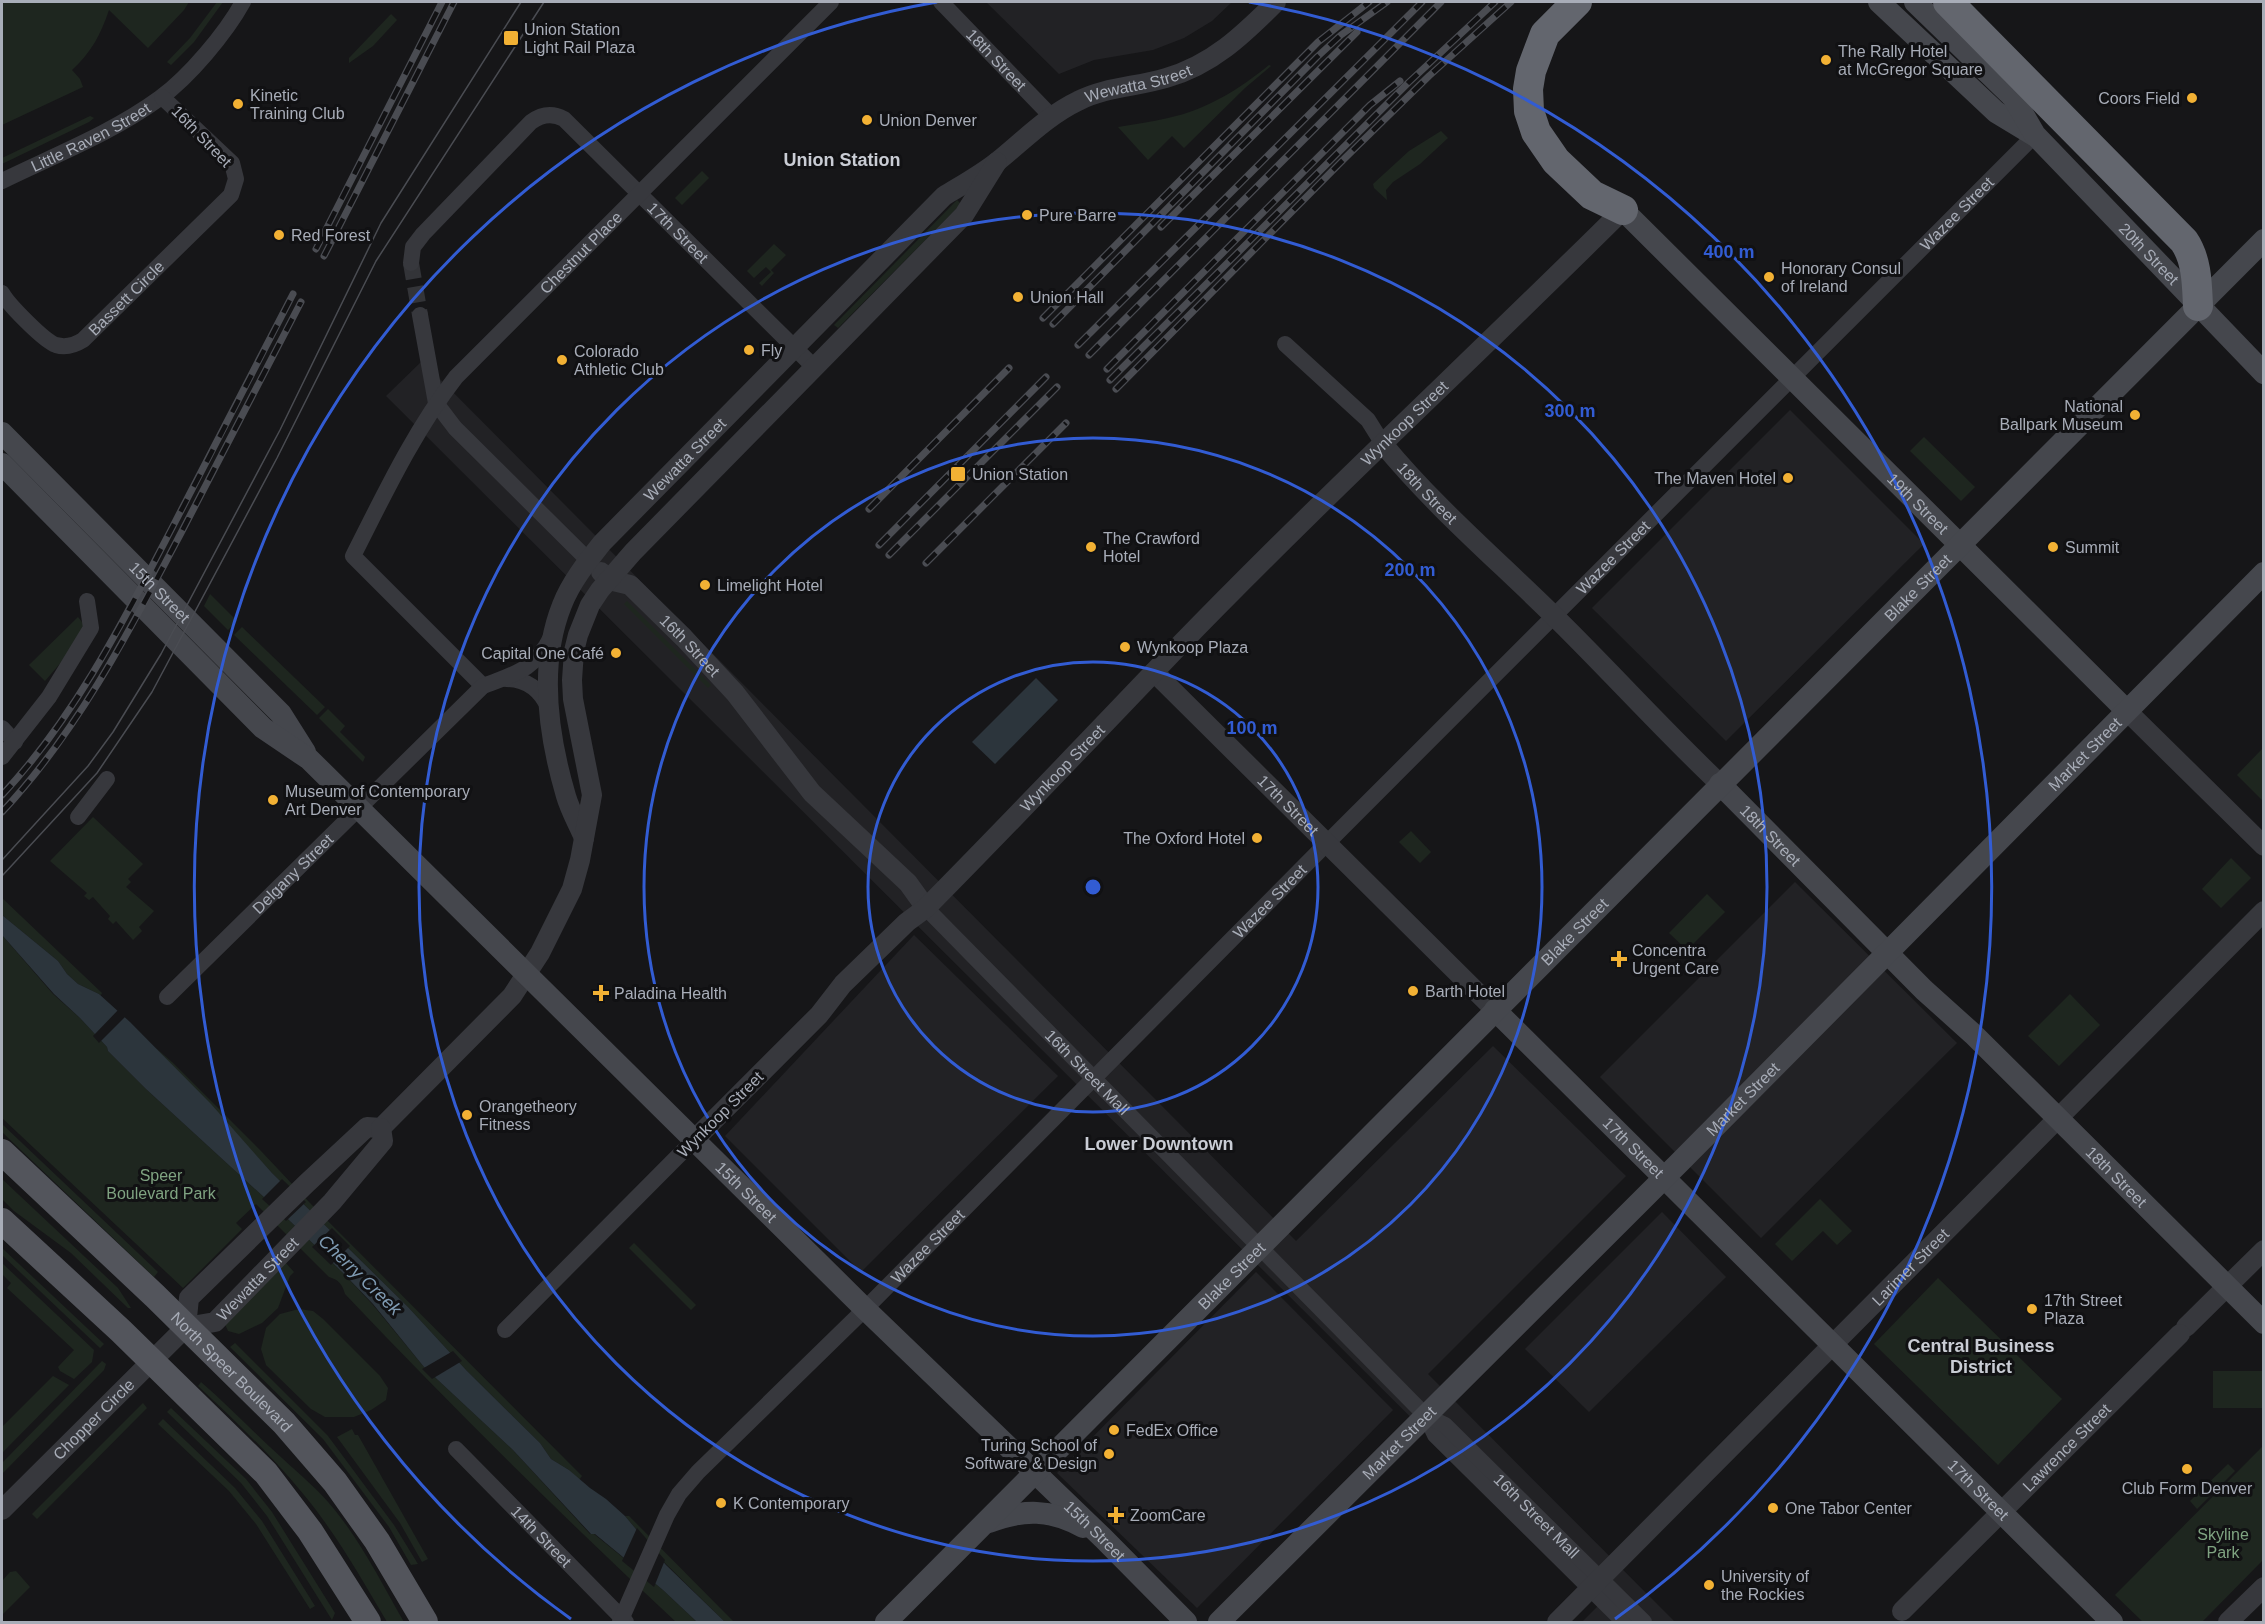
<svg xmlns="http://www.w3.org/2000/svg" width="2265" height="1624" font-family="Helvetica,sans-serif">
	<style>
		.built { fill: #222225 }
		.green { fill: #1e261f }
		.water { fill: #2c353c }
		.pier { fill: #161618 }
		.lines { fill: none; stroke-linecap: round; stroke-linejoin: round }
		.minor-tunnel { stroke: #333438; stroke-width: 16; stroke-dasharray: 16 8; stroke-linecap: butt }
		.minor { stroke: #37383d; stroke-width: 16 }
		.tertiary { stroke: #37383d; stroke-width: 20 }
		.secondary { stroke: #45474d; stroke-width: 22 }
		.primary { stroke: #53555c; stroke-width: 26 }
		.motorway { stroke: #63666e; stroke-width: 30 }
		.tram { stroke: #4a4c52; stroke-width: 1.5 }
		.rail-casing { stroke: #4a4c52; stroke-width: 7 }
		.rail { stroke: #111113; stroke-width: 4.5; stroke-dasharray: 14; stroke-linecap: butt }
		.ring { fill: none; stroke: #325cd3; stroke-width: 3 }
		.poi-dot { fill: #f2b134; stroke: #111113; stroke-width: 2 }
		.labels { text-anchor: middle; stroke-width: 6; stroke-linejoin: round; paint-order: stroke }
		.poi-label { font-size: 16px; fill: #a8adb8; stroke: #111113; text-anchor: start }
		.street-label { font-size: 16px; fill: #a8adb8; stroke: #111113 }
		.park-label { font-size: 16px; fill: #7fa381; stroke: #111113 }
		.neighbourhood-label { font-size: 18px; font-weight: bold; fill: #c9ccd4; stroke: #111113 }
		.water-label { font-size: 18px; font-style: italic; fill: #7f9bb3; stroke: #111113 }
		.centre { fill: #325cd3; stroke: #111113; stroke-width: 3 }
		.ring-label { font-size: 18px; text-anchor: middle; font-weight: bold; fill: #325cd3; stroke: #111113; stroke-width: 6; stroke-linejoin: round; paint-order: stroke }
	</style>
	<rect width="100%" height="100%" fill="#161618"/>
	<g class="built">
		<polygon points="986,2 1232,2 1212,21 1184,38 1153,50 1094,60 1059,74"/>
		<polygon points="422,361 1296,1241 1493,1046 1626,1176 1428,1374 1675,1622 1582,1622 1599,1605 386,396"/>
		<polygon points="1790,410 1924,544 1726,741 1592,608"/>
		<polygon points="1795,882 1957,1043 1761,1238 1600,1077"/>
		<polygon points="914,935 1058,1076 861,1272 725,1136"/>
		<polygon points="1662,1212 1726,1277 1589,1412 1525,1349"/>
		<polygon points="1256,1272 1393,1410 1197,1608 1057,1473"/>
	</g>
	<g class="green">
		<path d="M2,2h187l-5,8 -36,38 -39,-38c-8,24 -18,43 -37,60l8,9 3,8 -81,38z"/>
		<polygon points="217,2 223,2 194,42 171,65 167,62 190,38"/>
		<polygon points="391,14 397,20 373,46 349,63 349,58"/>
		<path d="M1269,65l2,1 -26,22 -61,60 -12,-12 -24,24 -30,-33c16,-3 33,-5 50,-9 38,-8 72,-29 101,-53z"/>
		<polygon points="90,116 94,118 89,122 2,164 2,158"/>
		<polygon points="1441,131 1448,138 1420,164 1393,182 1386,190 1387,200 1374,188 1373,184 1409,151"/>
		<polygon points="702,171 709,178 682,205 675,198"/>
		<polygon points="957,200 961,204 838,328 834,325"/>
		<polygon points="774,244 786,255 771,270 774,273 762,286 759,283 771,272 766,267 754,278 747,271"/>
		<polygon points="1924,437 1975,487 1961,501 1910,451"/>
		<polygon points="210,594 237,621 228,630 204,606"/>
		<polygon points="627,601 711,685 708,688 624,604"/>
		<polygon points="78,617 85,626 63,660 45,681 29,665"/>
		<polygon points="242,627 325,707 317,715 234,635"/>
		<polygon points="328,709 345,726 340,732 365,757 363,762 319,718"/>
		<polygon points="2263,748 2263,801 2237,775"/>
		<polygon points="93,817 143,864 128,879 131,882 126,887 154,911 139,927 142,931 133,940 116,921 113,924 108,919 110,916 93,897 89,900 84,896 87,893 50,861"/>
		<polygon points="1411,831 1431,852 1420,863 1399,842"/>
		<polygon points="2231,858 2251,878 2221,908 2202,889"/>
		<polygon points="1707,894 1725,912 1687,950 1669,933"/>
		<polygon points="2,898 102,993 101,995 78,984 67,974 58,961 2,915"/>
		<path d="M2,935l51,59 27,24 27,29 1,4 38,38 145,133 53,52 29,31 51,62 89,83 77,84h4l69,56 34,32h-21c-114,-106 -224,-215 -331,-328 -3,-10 -6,-14 -16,-17l-73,-73 -20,19 6,6 -59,59 -181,-170z"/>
		<polygon points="2070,994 2100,1025 2059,1066 2028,1036"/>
		<polygon points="156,1048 172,1062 261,1151 310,1203 582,1476 579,1480 569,1470 551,1459 540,1443 467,1371 408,1307 272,1173"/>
		<polygon points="2,1124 158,1272 154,1277 2,1132"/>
		<polygon points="2,1179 118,1288 131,1308 128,1308 71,1253 14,1211 2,1199"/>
		<polygon points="1820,1199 1852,1231 1837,1245 1823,1231 1792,1261 1775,1244"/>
		<polygon points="634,1243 696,1305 691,1310 629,1248"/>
		<polygon points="2,1248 104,1344 100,1348 2,1255"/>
		<polygon points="285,1262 294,1272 290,1276 278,1308 262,1323 239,1334 228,1331 225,1324"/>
		<polygon points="2,1263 94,1350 92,1362 74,1379 60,1371 58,1367 74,1350 7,1288 11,1283 2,1274"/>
		<polygon points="1938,1278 2062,1399 1998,1465 1874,1344"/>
		<polygon points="299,1309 313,1311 323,1319 380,1376 388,1388 386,1400 371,1410 354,1417 325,1417 311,1409 266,1365 261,1349 266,1328 280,1314"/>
		<polygon points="235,1343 328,1436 394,1525 418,1564 411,1565 389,1527 323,1439 230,1347"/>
		<polygon points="102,1361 106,1364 104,1370 2,1474 2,1463"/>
		<rect x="2213" y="1371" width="50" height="37"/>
		<polygon points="53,1376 69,1385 2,1453 2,1427"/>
		<path d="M201,1382c28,24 53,51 81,76 18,17 36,31 52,51 28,34 48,75 70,113h-17c-20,-34 -40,-69 -63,-101 -36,-50 -81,-93 -126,-135z"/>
		<polygon points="143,1403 147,1408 37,1519 32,1514"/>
		<polygon points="171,1408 246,1479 272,1512 335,1613 332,1620 267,1516 241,1483 167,1412"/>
		<polygon points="163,1419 235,1488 262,1521 315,1606 310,1609 256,1524 229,1491 158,1424"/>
		<polygon points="352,1429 355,1435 358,1435 428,1559 422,1562 400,1523 337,1437"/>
		<polygon points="2263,1446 2263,1560 2202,1622 2143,1622 2115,1595"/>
		<polygon points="2228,1464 2235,1471 2197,1509 2190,1501"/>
		<polygon points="625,1516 629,1516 734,1622 725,1622 665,1563"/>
		<polygon points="16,1571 30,1587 2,1615 2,1581 10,1572"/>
	</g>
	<g class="water">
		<polygon points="1036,678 1058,700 995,764 972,742"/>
		<polygon points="2,915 58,961 67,974 78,984 99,994 130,1022 211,1104 272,1173 408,1307 467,1371 540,1443 551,1459 569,1470 590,1488 606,1499 625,1516 666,1565 725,1622 697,1622 663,1590 595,1534 591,1534 513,1450 424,1367 373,1304 344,1274 291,1222 146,1089 108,1051 107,1047 80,1018 54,994 2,935"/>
	</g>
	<g class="pier">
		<polygon points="120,1008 127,1015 99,1043 93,1036"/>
		<polygon points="282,1179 306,1202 286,1221 262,1199"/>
		<polygon points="332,1228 350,1246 331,1265 312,1247"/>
		<polygon points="453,1351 462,1361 432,1379 422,1369"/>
		<polygon points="637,1528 665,1560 654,1587 622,1561"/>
	</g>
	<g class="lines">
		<polyline class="minor-tunnel" points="411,263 420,315"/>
		<g class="minor">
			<path id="s1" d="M941,2l111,115"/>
			<path id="s2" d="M2,181c53,-26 110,-48 158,-83 29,-21 66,-65 83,-96"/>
			<path id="s3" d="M411,263l2,-16 10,-13 108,-112c11,-8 22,-9 33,-3l250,248"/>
			<path id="s4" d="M2,293c6,11 42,48 54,52 10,3 19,0 27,-5l148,-145 5,-16 -4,-16 -70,-66"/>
			<polyline points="420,315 436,403 455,428 588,560"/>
			<polyline points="1285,344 1368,420 1383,444"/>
			<path d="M506,679c21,0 35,11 43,30"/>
			<path id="s5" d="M483,686l-130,-130c31,-61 61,-125 103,-179l375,-375"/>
			<polyline points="2,728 15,742"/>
			<polyline points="2,757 49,697 91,628 87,601"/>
			<polyline points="78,817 107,779"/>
			<path id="s6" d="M926,908l500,508 9,19 189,187"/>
			<path id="s7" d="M167,997l316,-311c31,-12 52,-16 68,-49"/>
			<polyline points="505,1330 694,1140"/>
			<path id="s8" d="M1426,1416l19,9 199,197"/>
			<path id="s9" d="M456,1449l170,173"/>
			<path id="s10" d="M620,1622l47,-107 12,-21 19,-22 167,-163 477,-481 693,-693"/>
		</g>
		<g class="tertiary">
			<path id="s11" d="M1383,444c51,62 113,115 170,171 57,56 110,115 167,169"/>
			<path id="s12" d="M601,572l8,8 21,5 54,53 51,55 77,100 96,90 18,25"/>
			<path id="s13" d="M1154,672l341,338"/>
			<polyline points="2126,710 2264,846"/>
			<path id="s14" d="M584,838c-6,-14 -14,-28 -18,-42 -18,-61 -28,-131 -4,-191 9,-23 25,-43 40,-62l342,-347c18,-11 38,-22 54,-35 26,-21 49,-45 80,-60 27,-14 58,-14 88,-23 46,-13 77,-43 110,-76"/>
			<path id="s15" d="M694,1140l125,-125 24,-31 64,-62 19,-14c84,-85 166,-171 248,-257 146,-151 300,-293 449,-441"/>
			<polyline points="186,1327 189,1298 307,1183 367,1127 381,1128 383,1126 512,996 540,953 572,889 580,860 592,795 573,699 572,680 574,651 578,635 590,605 600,590 633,552 964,215 997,162"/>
			<path id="s16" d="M186,1327l29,-5 117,-120 51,-61 -2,-13"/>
			<polyline points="2186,1327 2264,1250"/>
			<path id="s17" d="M2,1510l184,-183"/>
			<path id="s18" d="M1902,1611l278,-277"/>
			<path id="s19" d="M1557,1622l707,-711"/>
			<polyline points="2228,1622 2264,1587"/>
		</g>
		<g class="secondary">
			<polyline points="1879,2 1996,112 2034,135"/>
			<path id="s20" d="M1915,2l98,95 22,38 229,238"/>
			<path id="s21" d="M1623,210l503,500"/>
			<path id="s22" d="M2,433l279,281 24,38"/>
			<path id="s23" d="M2,464l261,264 46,31 556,550 238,229 83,84"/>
			<path id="s24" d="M1720,784l204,206 49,44 291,289"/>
			<path id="s25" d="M1495,1010l617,612"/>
			<path d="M989,1522c34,-13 62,-13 94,5"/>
			<path id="s26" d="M886,1622l1378,-1382"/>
			<path id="s27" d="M1219,1622l460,-459 585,-590"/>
		</g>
		<g class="primary">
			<path id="s28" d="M2,1152l153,144 129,127 51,59 42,59 48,81"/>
			<polyline points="2,1221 121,1331 266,1473 310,1531 368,1622"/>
		</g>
		<g class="motorway">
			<polyline points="1577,2 1545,34 1531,71 1528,89 1529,111 1536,132 1556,161 1592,195 1623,210"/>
			<path d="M1948,2l236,239c13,19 13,43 14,65"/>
		</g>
		<g class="tram">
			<polyline points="2,860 88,766 113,732 161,654 280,430 381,223 521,2"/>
			<polyline points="2,876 97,773 152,692 277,458 376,261 544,2"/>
		</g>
		<g class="rail-casing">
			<g id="rail">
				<polyline points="1161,227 1357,32"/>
				<polyline points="316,249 442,2"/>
				<polyline points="324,256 454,2"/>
				<polyline points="1043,318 1318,42 1369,2"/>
				<polyline points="1053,324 1317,57 1341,35 1387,2"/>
				<polyline points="1078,345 1422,2"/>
				<polyline points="1089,355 1441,2"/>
				<polyline points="1107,369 1370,105 1400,81"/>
				<polyline points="1110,380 1408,83 1495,2"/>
				<polyline points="1116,389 1345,158 1429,76 1511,2"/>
				<polyline points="869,509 1009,368"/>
				<polyline points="879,545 1046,377"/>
				<polyline points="889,555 1057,387"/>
				<polyline points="926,563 1066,423"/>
				<path d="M2,795c73,-78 121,-173 170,-267 41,-78 81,-156 121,-234"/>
				<path d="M2,812c76,-81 127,-180 179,-279 40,-77 80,-154 120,-231"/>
			</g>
		</g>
		<use href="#rail" class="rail"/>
	</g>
	<g class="ring">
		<circle cx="1093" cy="887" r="225"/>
		<circle cx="1093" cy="887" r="449"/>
		<circle cx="1093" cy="887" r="674"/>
		<path d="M571 1619A899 899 0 0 1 937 2M1249 2A899 899 0 0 1 1615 1619"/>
	</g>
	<g class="poi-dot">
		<rect x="503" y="30" width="16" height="16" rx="3"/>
		<circle cx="1826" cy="60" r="6"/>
		<circle cx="2192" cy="98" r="6"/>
		<circle cx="238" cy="104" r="6"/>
		<circle cx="867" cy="120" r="6"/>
		<circle cx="1027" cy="215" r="6"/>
		<circle cx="279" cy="235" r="6"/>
		<circle cx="1769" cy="277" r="6"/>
		<circle cx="1018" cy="297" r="6"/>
		<circle cx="749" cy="350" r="6"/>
		<circle cx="562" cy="360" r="6"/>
		<circle cx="2135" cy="415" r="6"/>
		<rect x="950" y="466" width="16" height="16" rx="3"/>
		<circle cx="1788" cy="478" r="6"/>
		<circle cx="1091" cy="547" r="6"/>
		<circle cx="2053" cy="547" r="6"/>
		<circle cx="705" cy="585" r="6"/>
		<circle cx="1125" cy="647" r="6"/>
		<circle cx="616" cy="653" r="6"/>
		<circle cx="273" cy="800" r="6"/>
		<circle cx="1257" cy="838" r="6"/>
		<path d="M1616 950h6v6h6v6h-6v6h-6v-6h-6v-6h6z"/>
		<circle cx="1413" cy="991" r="6"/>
		<path d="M598 984h6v6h6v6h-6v6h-6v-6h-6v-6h6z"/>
		<circle cx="467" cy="1115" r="6"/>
		<circle cx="2032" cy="1309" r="6"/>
		<circle cx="1114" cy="1430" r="6"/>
		<circle cx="1109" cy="1454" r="6"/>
		<circle cx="2187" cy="1469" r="6"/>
		<circle cx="721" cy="1503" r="6"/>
		<circle cx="1773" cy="1508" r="6"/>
		<path d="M1113 1506h6v6h6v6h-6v6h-6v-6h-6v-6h6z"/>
		<circle cx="1709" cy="1585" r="6"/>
	</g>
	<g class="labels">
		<g class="poi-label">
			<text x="524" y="35">Union Station<tspan x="524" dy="18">Light Rail Plaza</tspan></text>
			<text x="1838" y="57">The Rally Hotel<tspan x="1838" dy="18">at McGregor Square</tspan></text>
			<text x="250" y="101">Kinetic<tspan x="250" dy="18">Training Club</tspan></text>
			<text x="2180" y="104" text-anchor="end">Coors Field</text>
			<text x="879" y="126">Union Denver</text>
			<text x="1039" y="221">Pure Barre</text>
			<text x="291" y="241">Red Forest</text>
			<text x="1781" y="274">Honorary Consul<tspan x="1781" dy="18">of Ireland</tspan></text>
			<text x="1030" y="303">Union Hall</text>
			<text x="761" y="356">Fly</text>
			<text x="574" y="357">Colorado<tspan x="574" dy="18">Athletic Club</tspan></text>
			<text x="2123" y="412" text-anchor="end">National<tspan x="2123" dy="18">Ballpark Museum</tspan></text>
			<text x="972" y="480">Union Station</text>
			<text x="1776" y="484" text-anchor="end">The Maven Hotel</text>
			<text x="1103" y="544">The Crawford<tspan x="1103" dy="18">Hotel</tspan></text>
			<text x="2065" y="553">Summit</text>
			<text x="717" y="591">Limelight Hotel</text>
			<text x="1137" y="653">Wynkoop Plaza</text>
			<text x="604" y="659" text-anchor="end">Capital One Café</text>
			<text x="285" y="797">Museum of Contemporary<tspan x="285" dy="18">Art Denver</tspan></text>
			<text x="1245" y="844" text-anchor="end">The Oxford Hotel</text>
			<text x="1632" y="956">Concentra<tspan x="1632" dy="18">Urgent Care</tspan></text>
			<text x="1425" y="997">Barth Hotel</text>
			<text x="614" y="999">Paladina Health</text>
			<text x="479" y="1112">Orangetheory<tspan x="479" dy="18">Fitness</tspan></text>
			<text x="2044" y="1306">17th Street<tspan x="2044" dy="18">Plaza</tspan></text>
			<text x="1126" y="1436">FedEx Office</text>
			<text x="1097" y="1451" text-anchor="end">Turing School of<tspan x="1097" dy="18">Software &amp; Design</tspan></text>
			<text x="2187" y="1494" text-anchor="middle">Club Form Denver</text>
			<text x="733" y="1509">K Contemporary</text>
			<text x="1785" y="1514">One Tabor Center</text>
			<text x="1130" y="1521">ZoomCare</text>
			<text x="1721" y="1582">University of<tspan x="1721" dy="18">the Rockies</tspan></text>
		</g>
		<g class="street-label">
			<text dy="6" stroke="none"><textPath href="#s1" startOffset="80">18th Street</textPath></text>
			<text dy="6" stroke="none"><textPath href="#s14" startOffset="1029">Wewatta Street</textPath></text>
			<text dy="6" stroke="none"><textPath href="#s2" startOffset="99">Little Raven Street</textPath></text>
			<text transform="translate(202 136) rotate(46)" y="6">16th Street</text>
			<text dy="6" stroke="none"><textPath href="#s10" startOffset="1950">Wazee Street</textPath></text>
			<text dy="6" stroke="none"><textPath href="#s3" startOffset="384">17th Street</textPath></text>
			<text dy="6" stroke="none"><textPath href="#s5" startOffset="567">Chestnut Place</textPath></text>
			<text dy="6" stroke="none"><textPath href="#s20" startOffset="345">20th Street</textPath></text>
			<text dy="6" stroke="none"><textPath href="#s4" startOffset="164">Bassett Circle</textPath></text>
			<text dy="6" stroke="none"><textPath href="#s15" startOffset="1010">Wynkoop Street</textPath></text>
			<text dy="6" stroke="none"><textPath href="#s14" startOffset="432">Wewatta Street</textPath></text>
			<text dy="6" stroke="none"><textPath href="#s11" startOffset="66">18th Street</textPath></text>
			<text dy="6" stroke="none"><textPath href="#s21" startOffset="416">19th Street</textPath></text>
			<text dy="6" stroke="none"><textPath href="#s10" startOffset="1464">Wazee Street</textPath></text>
			<text dy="6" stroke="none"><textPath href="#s26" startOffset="1461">Blake Street</textPath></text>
			<text dy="6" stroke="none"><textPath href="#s22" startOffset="224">15th Street</textPath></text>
			<text dy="6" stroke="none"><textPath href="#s12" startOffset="118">16th Street</textPath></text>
			<text dy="6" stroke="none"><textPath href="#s27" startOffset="1226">Market Street</textPath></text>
			<text dy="6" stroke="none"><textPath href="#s15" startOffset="524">Wynkoop Street</textPath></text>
			<text dy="6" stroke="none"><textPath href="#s13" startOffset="189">17th Street</textPath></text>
			<text dy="6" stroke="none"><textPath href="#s24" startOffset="72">18th Street</textPath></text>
			<text dy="6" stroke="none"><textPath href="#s7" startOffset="176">Delgany Street</textPath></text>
			<text dy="6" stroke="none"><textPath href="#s10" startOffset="978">Wazee Street</textPath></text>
			<text dy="6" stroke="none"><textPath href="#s26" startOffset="975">Blake Street</textPath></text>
			<text dy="6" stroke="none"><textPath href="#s6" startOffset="230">16th Street Mall</textPath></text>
			<text dy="6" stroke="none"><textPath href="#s27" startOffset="740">Market Street</textPath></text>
			<text transform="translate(720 1114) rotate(-45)" y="6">Wynkoop Street</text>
			<text dy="6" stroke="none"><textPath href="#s25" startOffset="195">17th Street</textPath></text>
			<text dy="6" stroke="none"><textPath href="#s24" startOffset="558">18th Street</textPath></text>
			<text dy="6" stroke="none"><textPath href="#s23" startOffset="1042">15th Street</textPath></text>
			<text dy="6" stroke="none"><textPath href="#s10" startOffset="492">Wazee Street</textPath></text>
			<text dy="6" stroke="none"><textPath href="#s19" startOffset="501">Larimer Street</textPath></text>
			<text dy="6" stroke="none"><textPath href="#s26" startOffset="489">Blake Street</textPath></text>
			<text dy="6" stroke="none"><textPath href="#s16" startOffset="90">Wewatta Street</textPath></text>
			<text dy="6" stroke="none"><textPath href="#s28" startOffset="318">North Speer Boulevard</textPath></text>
			<text dy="6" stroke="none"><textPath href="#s17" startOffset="129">Chopper Circle</textPath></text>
			<text dy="6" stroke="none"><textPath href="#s27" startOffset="254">Market Street</textPath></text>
			<text dy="6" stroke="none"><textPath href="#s18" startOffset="232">Lawrence Street</textPath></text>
			<text dy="6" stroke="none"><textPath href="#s25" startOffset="681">17th Street</textPath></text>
			<text dy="6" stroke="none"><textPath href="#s8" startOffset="150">16th Street Mall</textPath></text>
			<text dy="6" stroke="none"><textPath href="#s23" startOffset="1528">15th Street</textPath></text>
			<text dy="6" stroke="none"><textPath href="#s9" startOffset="122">14th Street</textPath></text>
		</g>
		<g class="park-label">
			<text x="161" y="1181">Speer<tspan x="161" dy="18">Boulevard Park</tspan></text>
			<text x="2223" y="1540">Skyline<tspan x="2223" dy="18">Park</tspan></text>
		</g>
		<g class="neighbourhood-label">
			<text x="842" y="166">Union Station</text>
			<text x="1159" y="1150">Lower Downtown</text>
			<text x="1981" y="1352">Central Business<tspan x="1981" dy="21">District</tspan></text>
		</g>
		<g class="water-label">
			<text transform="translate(360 1275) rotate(44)" y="6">Cherry Creek</text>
		</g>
	</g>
	<circle cx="1093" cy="887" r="9" class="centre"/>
	<g class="ring-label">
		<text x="1729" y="258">400 m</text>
		<text x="1570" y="417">300 m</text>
		<text x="1410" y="576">200 m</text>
		<text x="1252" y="734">100 m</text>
	</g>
	<rect width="2265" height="1624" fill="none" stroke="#a8adb8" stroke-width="6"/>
</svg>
